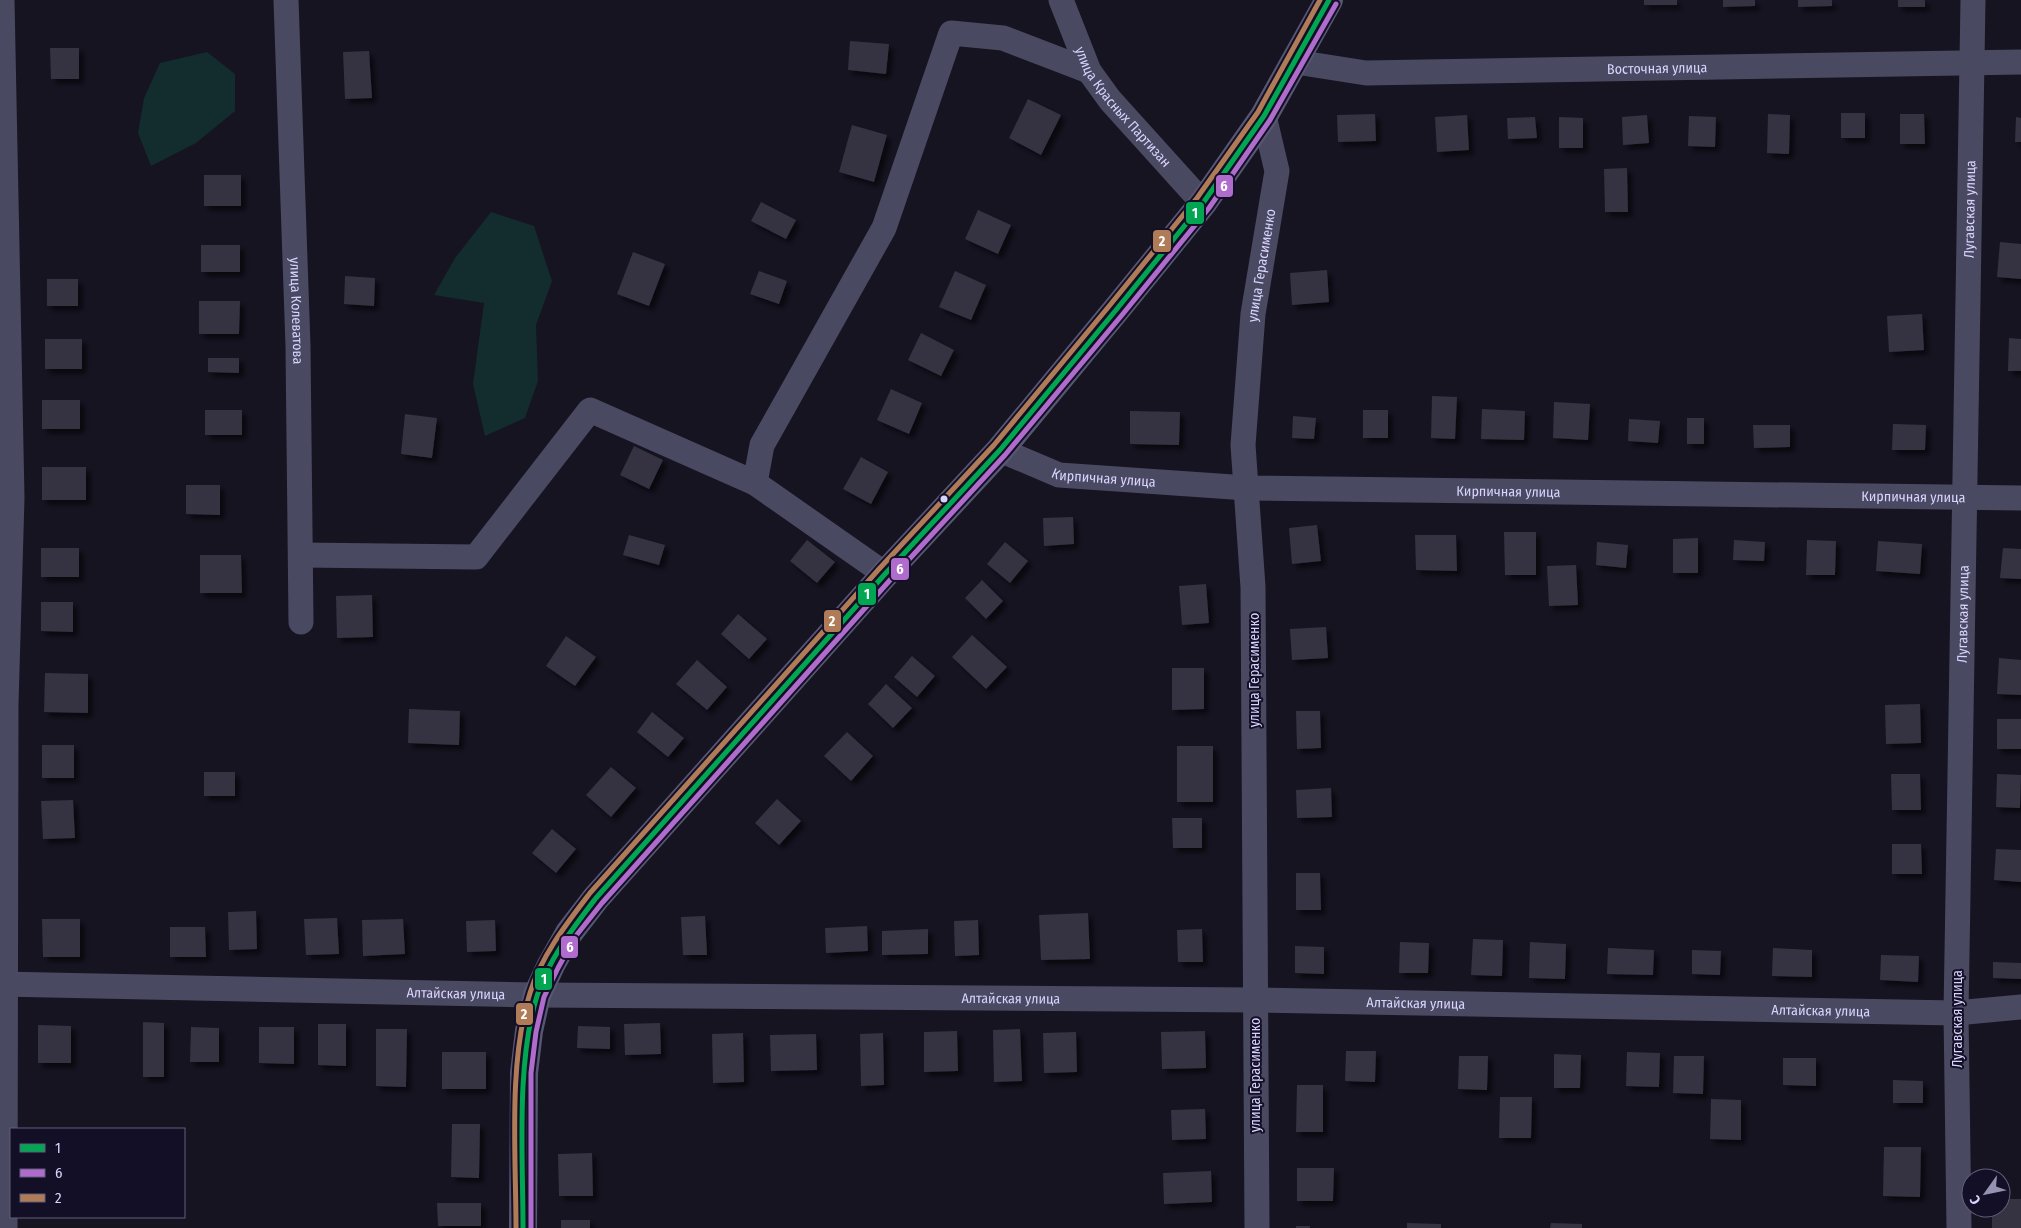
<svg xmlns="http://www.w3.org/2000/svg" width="2021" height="1228" font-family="'Fira Sans Condensed',sans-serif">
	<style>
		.green { fill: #132c2d }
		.building { fill: #343243; filter: url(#shadow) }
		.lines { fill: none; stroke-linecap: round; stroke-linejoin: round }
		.street { stroke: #4a4962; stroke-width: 25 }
		.secondary { stroke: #575674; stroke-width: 28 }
		.bus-1-casing { stroke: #130f26; stroke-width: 9 }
		.bus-2-casing { stroke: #130f26; stroke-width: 9 }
		.bus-3-casing { stroke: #130f26; stroke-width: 9 }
		.bus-1 { stroke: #00a651; stroke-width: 5 }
		.bus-2 { stroke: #b06ccc; stroke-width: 5 }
		.bus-3 { stroke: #b07c57; stroke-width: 5 }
		.bus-dot { fill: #d9d4ff; stroke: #130f26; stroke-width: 2 }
		.labels { text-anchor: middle; stroke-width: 4; stroke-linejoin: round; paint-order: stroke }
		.street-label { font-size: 14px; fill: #d9d4ff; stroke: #130f26 }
		.line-badge { stroke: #130f26; stroke-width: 2 }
		.badge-label { font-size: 14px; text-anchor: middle; font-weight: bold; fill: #fff }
	</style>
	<defs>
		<filter id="shadow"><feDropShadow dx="4.5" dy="4.5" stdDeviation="2.5" flood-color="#0009"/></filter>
	</defs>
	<rect width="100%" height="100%" fill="#161421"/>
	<g class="green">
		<polygon points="207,52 235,74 235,111 196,143 151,166 138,133 144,98 160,63"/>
		<polygon points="491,212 534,226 552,281 536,325 538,381 525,418 485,436 473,384 484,303 434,295 455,258"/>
	</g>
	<g class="building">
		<rect x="1644" y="0" width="33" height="5"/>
		<polygon points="1723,0 1755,0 1755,6 1723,7"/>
		<polygon points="1798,0 1832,0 1832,6 1798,7"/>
		<rect x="1898" y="0" width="27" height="7"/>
		<polygon points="850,41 889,44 886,74 848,70"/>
		<polygon points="50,48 79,48 79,79 51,79"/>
		<polygon points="369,51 372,98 345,99 343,52"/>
		<polygon points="1028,99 1061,115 1041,155 1009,138"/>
		<rect x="1841" y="113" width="24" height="25"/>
		<polygon points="1375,114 1376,141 1338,142 1337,115"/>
		<polygon points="1768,114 1790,115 1789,154 1767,153"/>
		<polygon points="1900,114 1924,114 1925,144 1900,144"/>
		<polygon points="1467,115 1469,150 1437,152 1435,117"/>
		<polygon points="1647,115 1649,143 1623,145 1622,117"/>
		<polygon points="1689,116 1716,117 1715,147 1688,146"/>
		<polygon points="1535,117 1537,138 1508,139 1507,118"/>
		<polygon points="1559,117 1583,118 1583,148 1559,148"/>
		<polygon points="2016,117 2021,118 2021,142 2015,142"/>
		<polygon points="852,125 887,135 874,182 839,172"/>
		<polygon points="1627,168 1628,212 1605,212 1604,169"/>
		<rect x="204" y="175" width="37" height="31"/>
		<polygon points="761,202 796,220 786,239 751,221"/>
		<polygon points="978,210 1011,225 998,254 965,239"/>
		<polygon points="2000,242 2021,244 2021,279 1997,277"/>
		<rect x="201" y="245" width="39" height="27"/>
		<polygon points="633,252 665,264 649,306 617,294"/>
		<polygon points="1327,270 1329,302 1292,305 1290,273"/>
		<polygon points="759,271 787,281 779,304 750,294"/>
		<polygon points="955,271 986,285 971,320 939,307"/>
		<polygon points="345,276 375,278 374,306 344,304"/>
		<rect x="47" y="279" width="31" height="27"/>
		<polygon points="199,301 240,301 239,334 199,334"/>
		<polygon points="1922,314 1924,350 1889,352 1887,316"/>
		<polygon points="921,333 954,350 941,376 908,360"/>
		<polygon points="2009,338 2021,339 2021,371 2008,371"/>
		<rect x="45" y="339" width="37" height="30"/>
		<polygon points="208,358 239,358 239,373 208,372"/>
		<polygon points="891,389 922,403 909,434 877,420"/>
		<polygon points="1432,396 1457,397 1455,439 1431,438"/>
		<rect x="42" y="400" width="38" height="29"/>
		<polygon points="1554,402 1590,404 1588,440 1553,438"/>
		<polygon points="1482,409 1525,411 1524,440 1481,439"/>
		<rect x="205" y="410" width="37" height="25"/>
		<rect x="1363" y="410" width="25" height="28"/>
		<polygon points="1130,411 1180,412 1179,445 1130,444"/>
		<polygon points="405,414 437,418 432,458 401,454"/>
		<polygon points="1293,416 1316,418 1314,439 1292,438"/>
		<rect x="1687" y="418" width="17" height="26"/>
		<polygon points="1629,419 1660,421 1658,443 1628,441"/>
		<polygon points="1893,424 1926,425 1925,450 1892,450"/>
		<polygon points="1753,425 1790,425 1790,447 1754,448"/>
		<polygon points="634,446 663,460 649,489 620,475"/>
		<polygon points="861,457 888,472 871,504 843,489"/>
		<rect x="42" y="467" width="44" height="33"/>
		<polygon points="186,485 220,485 220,515 186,514"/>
		<polygon points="1073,517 1074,544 1044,546 1043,518"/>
		<polygon points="1317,525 1321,561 1292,564 1289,528"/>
		<polygon points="1504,532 1536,532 1536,575 1505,575"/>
		<polygon points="629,535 665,545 659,565 623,555"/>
		<polygon points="1415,535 1456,535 1457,571 1416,570"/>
		<polygon points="1698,538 1698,573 1673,573 1673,539"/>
		<polygon points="807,540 835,562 817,583 790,561"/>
		<polygon points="1734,540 1765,542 1764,561 1733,560"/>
		<polygon points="1807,540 1836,541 1835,575 1806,575"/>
		<polygon points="1878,541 1922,544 1920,574 1876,571"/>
		<polygon points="1005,542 1028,561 1010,583 987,564"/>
		<polygon points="1597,542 1628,545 1626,568 1596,565"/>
		<rect x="41" y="548" width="38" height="29"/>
		<polygon points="2003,548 2021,549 2021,579 2000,578"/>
		<polygon points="200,555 241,555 242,593 200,593"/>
		<polygon points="1576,565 1578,605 1549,606 1547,566"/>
		<polygon points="982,580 1003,601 986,619 965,598"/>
		<polygon points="1206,584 1209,623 1182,625 1179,586"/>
		<polygon points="372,595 373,637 337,638 336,596"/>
		<polygon points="41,602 73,602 73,632 41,631"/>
		<polygon points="738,614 767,639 749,659 721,634"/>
		<polygon points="1326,627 1328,658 1292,660 1290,629"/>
		<polygon points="972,635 1007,667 986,689 952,657"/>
		<polygon points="566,636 596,657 575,686 546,666"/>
		<polygon points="912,656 935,676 917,697 894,677"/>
		<polygon points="1999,658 2021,660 2021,695 1997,694"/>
		<polygon points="697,660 727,687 707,710 676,684"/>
		<polygon points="1172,668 1204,668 1204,709 1172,710"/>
		<polygon points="45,673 88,674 88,713 44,712"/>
		<polygon points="886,684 912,708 893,728 868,704"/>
		<polygon points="1920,704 1921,743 1886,744 1885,705"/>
		<polygon points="409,709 460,711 459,745 408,743"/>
		<polygon points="1296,711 1320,711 1321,748 1297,749"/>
		<polygon points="652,712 684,738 668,757 637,732"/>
		<rect x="1997" y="719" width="24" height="30"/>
		<polygon points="847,732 873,756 851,781 824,756"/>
		<rect x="42" y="745" width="32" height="33"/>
		<rect x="1177" y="746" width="36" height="56"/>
		<polygon points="611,767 636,788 611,817 586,795"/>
		<rect x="204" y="772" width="31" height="24"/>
		<polygon points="1891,774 1920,774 1921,810 1892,810"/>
		<polygon points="1997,774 2021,775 2020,808 1996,807"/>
		<polygon points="1331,788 1332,817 1297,818 1296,790"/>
		<polygon points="777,799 801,821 779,845 755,823"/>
		<polygon points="73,800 75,838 43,839 41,801"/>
		<polygon points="1172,818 1202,818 1202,848 1173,848"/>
		<polygon points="552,829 576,849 556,873 532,853"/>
		<polygon points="1892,844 1921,844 1922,874 1892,874"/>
		<polygon points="1996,849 2021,850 2021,882 1994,880"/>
		<polygon points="1296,873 1320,873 1321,910 1296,910"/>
		<polygon points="256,911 257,949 229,950 228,912"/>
		<polygon points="1088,913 1090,959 1041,960 1039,915"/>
		<polygon points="705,916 707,955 683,955 681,917"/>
		<polygon points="337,918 339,954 306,955 304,919"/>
		<polygon points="42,919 80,919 80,957 43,957"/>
		<polygon points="403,919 405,954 363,956 362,920"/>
		<polygon points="495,920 496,951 467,952 466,921"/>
		<polygon points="978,920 979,955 955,956 954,921"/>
		<polygon points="867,926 868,951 826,953 825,928"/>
		<polygon points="170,927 205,927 206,957 170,957"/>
		<polygon points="928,929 928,954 882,955 882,931"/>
		<polygon points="1202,929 1203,962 1178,962 1177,930"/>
		<polygon points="1473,939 1503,940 1502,976 1471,975"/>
		<polygon points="1400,942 1429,943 1428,973 1399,973"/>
		<polygon points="1530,942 1566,944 1565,979 1529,978"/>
		<polygon points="1295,946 1324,947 1324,974 1295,973"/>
		<polygon points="1608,948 1654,950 1653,975 1607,974"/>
		<polygon points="1773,948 1812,950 1812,977 1772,976"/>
		<polygon points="1692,950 1721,951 1720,975 1692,974"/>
		<polygon points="1881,955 1919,956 1918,982 1880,980"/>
		<polygon points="1993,962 2021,963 2021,979 1993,978"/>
		<polygon points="143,1022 164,1023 164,1077 143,1077"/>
		<polygon points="660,1023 661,1054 625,1055 624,1024"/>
		<polygon points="318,1024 346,1024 346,1066 318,1065"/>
		<polygon points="38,1025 71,1026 71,1063 38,1063"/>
		<polygon points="578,1026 610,1027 610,1049 577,1048"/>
		<polygon points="191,1027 219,1028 219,1062 190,1062"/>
		<polygon points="259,1027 294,1027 294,1064 259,1063"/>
		<polygon points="376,1029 407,1029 406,1087 376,1086"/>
		<polygon points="1020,1029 1022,1081 994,1082 993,1030"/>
		<polygon points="957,1031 958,1071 924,1072 924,1032"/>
		<polygon points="1205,1031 1206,1068 1162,1069 1161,1032"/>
		<polygon points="1076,1032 1077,1072 1044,1073 1043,1033"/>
		<polygon points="743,1033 744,1082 713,1083 712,1034"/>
		<polygon points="883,1033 884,1085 861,1086 860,1034"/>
		<polygon points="816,1034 817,1070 771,1071 770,1035"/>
		<polygon points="1346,1051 1376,1051 1375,1082 1345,1081"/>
		<rect x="442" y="1052" width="44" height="37"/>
		<polygon points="1627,1052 1660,1053 1659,1087 1626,1086"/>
		<polygon points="1554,1054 1581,1055 1580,1088 1554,1088"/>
		<polygon points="1459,1056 1488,1056 1487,1090 1458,1089"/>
		<polygon points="1674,1056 1704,1056 1703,1094 1673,1093"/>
		<polygon points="1783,1058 1816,1058 1816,1086 1783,1085"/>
		<polygon points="1893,1080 1923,1081 1923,1103 1893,1103"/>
		<polygon points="1297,1085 1323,1085 1323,1132 1296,1132"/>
		<polygon points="1500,1097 1532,1097 1531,1138 1499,1138"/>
		<polygon points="1711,1099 1741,1100 1741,1140 1710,1139"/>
		<polygon points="1205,1109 1206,1139 1172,1140 1171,1110"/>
		<polygon points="452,1124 480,1124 479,1178 451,1177"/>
		<polygon points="1884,1147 1921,1147 1920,1197 1883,1196"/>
		<polygon points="592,1153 593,1196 559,1196 558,1154"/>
		<polygon points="1297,1168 1334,1168 1333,1201 1297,1201"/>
		<polygon points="1211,1171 1212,1202 1164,1204 1163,1173"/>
		<polygon points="2001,1199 2021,1199 2021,1228 1992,1228 1992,1208 2001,1208"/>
		<polygon points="437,1203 481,1203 481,1226 438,1226"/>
		<rect x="561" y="1220" width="29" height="8"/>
		<polygon points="1407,1223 1441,1224 1441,1228 1407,1228"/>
		<polygon points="1551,1223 1582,1224 1582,1228 1550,1228"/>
		<rect x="1296" y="1226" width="14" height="2"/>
	</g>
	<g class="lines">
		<g class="street">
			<polyline points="2,0 12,498 6,704 5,1228"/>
			<path id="s1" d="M286,0l12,346 3,276"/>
			<path id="s2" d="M1061,0l28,71 21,29 93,103"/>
			<path id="s3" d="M1296,62l70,11 655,-11"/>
			<path id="s4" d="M1000,450l59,25 188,13 774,10"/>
			<polyline points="755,483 762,445 884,228 951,33 1003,38 1089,71"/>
			<polyline points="301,555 476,557 590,410 755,483 885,574"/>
			<path id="s5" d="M0,984l537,11 718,5 701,13 65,-6"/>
			<path id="s6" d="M1257,1228l-4,-641 -10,-142 10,-131 24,-143 -13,-55"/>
			<path id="s7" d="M1959,1228l-3,-215 17,-1013"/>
		</g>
		<polyline class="secondary" points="523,1228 524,1073 529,1031 537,995 551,965 569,933 596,898 885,574 1000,450 1116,310 1203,203 1264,116 1329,0"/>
		<g class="bus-1-casing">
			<path id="bus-1" d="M523,1228c0,-71 -7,-165 14,-232 11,-36 36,-68 59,-98l289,-324 115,-124 116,-140 87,-107 61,-87 65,-116"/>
		</g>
		<g class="bus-2-casing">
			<polyline id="bus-2" points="531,1228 531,1073 536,1032 544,997 558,968 575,937 602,903 891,579 1005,455 1122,315 1209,208 1270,120 1336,4"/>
		</g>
		<g class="bus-3-casing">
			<path id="bus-3" d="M516,1228c0,-72 -8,-166 14,-235 11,-37 37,-70 60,-100l289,-324 115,-124 116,-140 87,-107 61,-86 62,-112"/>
		</g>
		<use href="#bus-1" class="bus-1"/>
		<use href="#bus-2" class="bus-2"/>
		<use href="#bus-3" class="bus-3"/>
	</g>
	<circle class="bus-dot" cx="944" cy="499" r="4.5"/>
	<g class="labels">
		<g class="street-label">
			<text dy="5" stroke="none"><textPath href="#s3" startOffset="362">Восточная улица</textPath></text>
			<text dy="5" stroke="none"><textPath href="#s2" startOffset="125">улица Красных Партизан</textPath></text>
			<text dy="5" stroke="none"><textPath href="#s7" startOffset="1019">Лугавская улица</textPath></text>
			<text dy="5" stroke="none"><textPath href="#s6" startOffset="964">улица Герасименко</textPath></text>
			<text dy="5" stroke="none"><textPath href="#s1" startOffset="311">улица Колеватова</textPath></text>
			<text dy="5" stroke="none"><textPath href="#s4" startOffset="109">Кирпичная улица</textPath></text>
			<text dy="5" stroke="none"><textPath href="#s4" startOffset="514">Кирпичная улица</textPath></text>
			<text dy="5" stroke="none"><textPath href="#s4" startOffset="919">Кирпичная улица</textPath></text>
			<text dy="5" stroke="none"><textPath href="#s7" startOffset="614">Лугавская улица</textPath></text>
			<text transform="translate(1254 670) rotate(-90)" y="5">улица Герасименко</text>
			<text dy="5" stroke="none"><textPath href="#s5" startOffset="456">Алтайская улица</textPath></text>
			<text dy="5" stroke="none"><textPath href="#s5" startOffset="1011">Алтайская улица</textPath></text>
			<text dy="5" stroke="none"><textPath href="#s5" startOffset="1416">Алтайская улица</textPath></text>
			<text dy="5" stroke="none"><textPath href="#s5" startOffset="1821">Алтайская улица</textPath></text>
			<text transform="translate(1957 1019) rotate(-90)" y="5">Лугавская улица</text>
			<text transform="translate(1255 1075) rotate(-90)" y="5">улица Герасименко</text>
		</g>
	</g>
	<g class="line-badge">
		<rect x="1215" y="174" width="19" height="24" rx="5" fill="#b06ccc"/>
		<rect x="1185" y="201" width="20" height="24" rx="5" fill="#00a651"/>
		<rect x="1152" y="229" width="20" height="24" rx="5" fill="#b07c57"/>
		<rect x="890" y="557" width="20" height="24" rx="5" fill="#b06ccc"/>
		<rect x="857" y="582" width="20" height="24" rx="5" fill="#00a651"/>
		<rect x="823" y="609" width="19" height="24" rx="5" fill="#b07c57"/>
		<rect x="560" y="935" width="19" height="24" rx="5" fill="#b06ccc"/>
		<rect x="534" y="967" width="19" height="24" rx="5" fill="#00a651"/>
		<rect x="515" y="1002" width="19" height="24" rx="5" fill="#b07c57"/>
	</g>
	<g class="badge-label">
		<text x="1224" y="191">6</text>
		<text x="1195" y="218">1</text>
		<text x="1162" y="246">2</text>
		<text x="900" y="574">6</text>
		<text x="867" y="599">1</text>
		<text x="832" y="626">2</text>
		<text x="570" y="952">6</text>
		<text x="544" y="984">1</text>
		<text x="524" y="1019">2</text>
	</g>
	<rect x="10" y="1128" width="175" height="90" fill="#130f26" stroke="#625e7d"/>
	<rect x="20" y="1144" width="25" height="8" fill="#00a651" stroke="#625e7d"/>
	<text x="55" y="1153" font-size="15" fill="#d9d4ff">1</text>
	<rect x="20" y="1169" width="25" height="8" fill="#b06ccc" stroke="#625e7d"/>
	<text x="55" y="1178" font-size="15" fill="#d9d4ff">6</text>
	<rect x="20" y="1194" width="25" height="8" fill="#b07c57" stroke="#625e7d"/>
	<text x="55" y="1203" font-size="15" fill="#d9d4ff">2</text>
	<g transform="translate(1986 1193) rotate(237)"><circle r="24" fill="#130f26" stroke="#625e7d"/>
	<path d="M0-4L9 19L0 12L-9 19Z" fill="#9591b1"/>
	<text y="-8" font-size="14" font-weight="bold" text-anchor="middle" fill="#d9d4ff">С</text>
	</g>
</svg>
